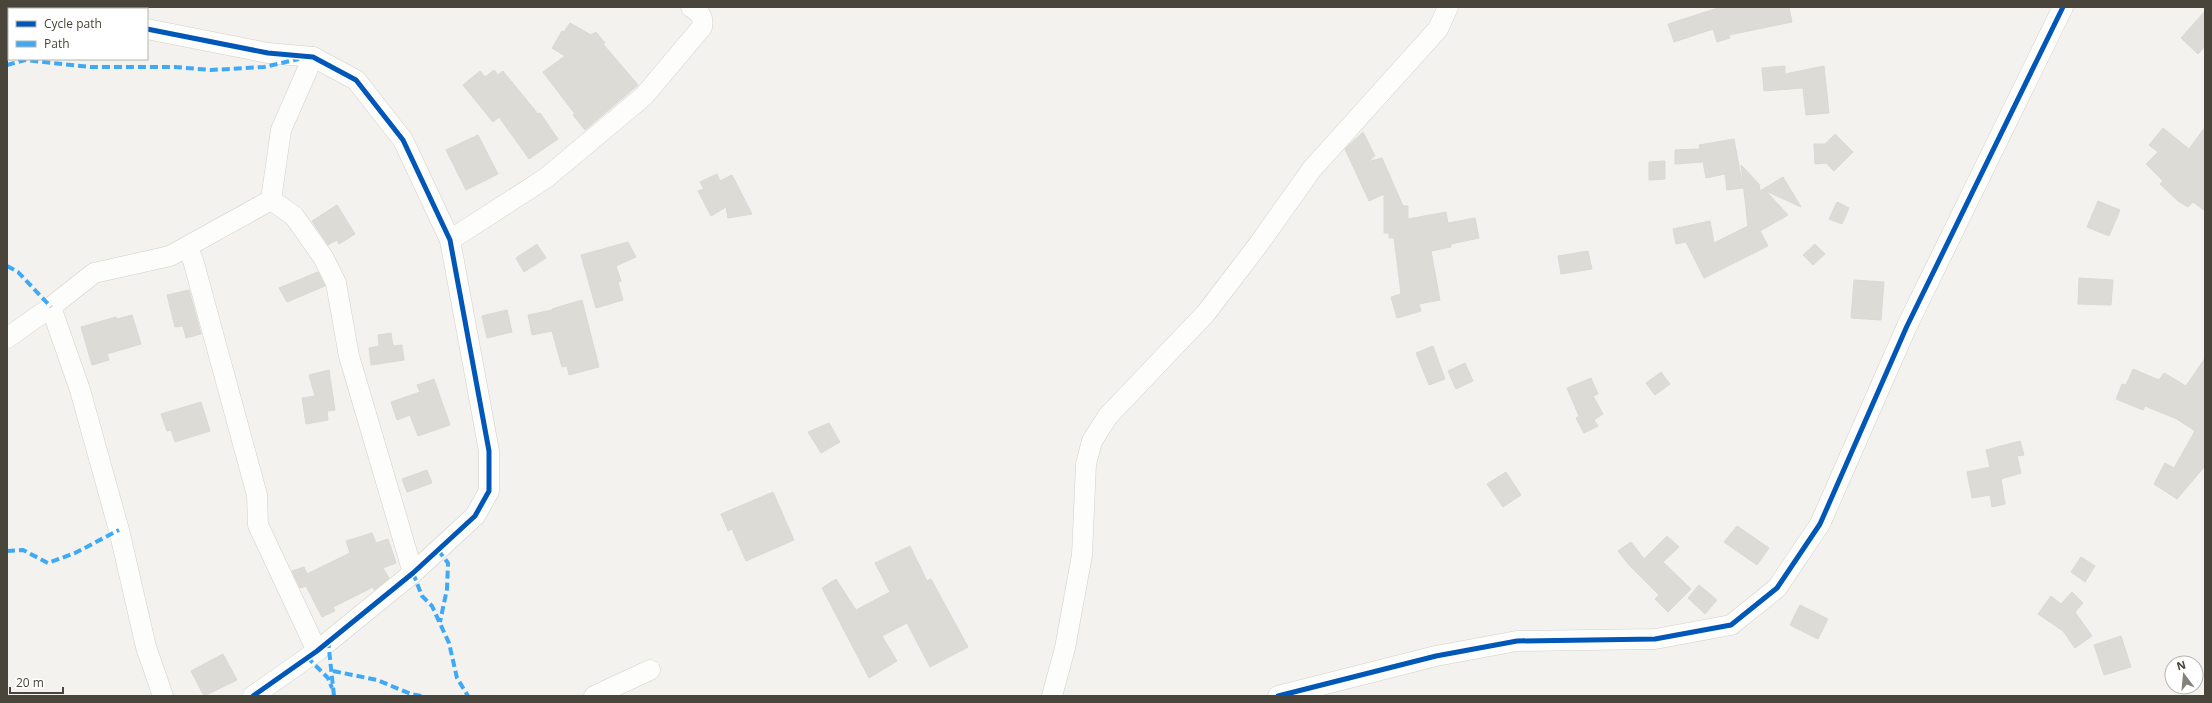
<svg xmlns="http://www.w3.org/2000/svg" width="2212" height="703" font-family="'Open Sans',sans-serif">
	<style>
		.building { fill: #dddbd6; stroke: #dbd9d4 }
		.lines { fill: none; stroke-linecap: round; stroke-linejoin: round }
		.minor-casing { stroke: #d1d0cb; stroke-width: 21 }
		.minor { stroke: #fdfdfc; stroke-width: 20 }
		.quiet { stroke: #3fa9f5; stroke-width: 4; stroke-dasharray: 8 4; stroke-linecap: butt }
		.cycleway-casing { stroke: #fff; stroke-width: 8 }
		.cycleway { stroke: #0057b8; stroke-width: 5 }
	</style>
	<rect width="100%" height="100%" fill="#f3f2ee"/>
	<g class="building">
		<polygon points="1721,7 1789,7 1792,22 1729,35 1730,38 1717,42 1713,29 1674,42 1668,24"/>
		<polygon points="2205,11 2205,46 2198,54 2181,38"/>
		<polygon points="570,23 591,35 596,32 605,43 603,44 638,85 585,130 573,115 575,114 543,72 565,56 552,48 562,31 564,32"/>
		<polygon points="1785,66 1785,74 1824,66 1829,113 1806,115 1803,88 1764,91 1762,68"/>
		<polygon points="494,70 498,75 503,71 538,114 540,113 558,139 529,159 499,117 493,122 463,85 480,71 485,77"/>
		<polygon points="2205,127 2205,211 2193,202 2188,207 2178,201 2160,184 2163,181 2146,164 2158,152 2149,145 2163,128 2189,149"/>
		<polygon points="1363,132 1375,156 1367,162 1382,158 1403,206 1408,206 1408,219 1446,212 1448,223 1475,218 1479,238 1451,244 1451,247 1431,251 1440,300 1419,304 1421,311 1397,318 1391,297 1401,294 1394,238 1389,238 1389,233 1384,233 1384,194 1369,201 1345,149"/>
		<polygon points="1835,134 1853,152 1834,171 1826,163 1815,164 1814,144 1825,144"/>
		<polygon points="478,135 498,174 466,190 446,150"/>
		<polygon points="1734,139 1743,188 1727,190 1725,174 1706,178 1703,162 1675,164 1675,150 1700,149 1699,145"/>
		<polygon points="1665,161 1665,179 1649,180 1649,162"/>
		<polygon points="1741,165 1759,184 1760,191 1783,177 1801,207 1766,191 1788,215 1760,231 1768,246 1704,278 1686,242 1676,244 1673,229 1710,221 1714,243 1748,226"/>
		<polygon points="717,174 720,181 732,175 752,214 728,218 726,207 711,216 698,191 704,189 700,182"/>
		<polygon points="2098,201 2120,210 2109,236 2087,227"/>
		<polygon points="1837,202 1849,208 1842,224 1829,219"/>
		<polygon points="337,205 355,234 339,244 337,240 328,245 312,221"/>
		<polygon points="628,242 636,257 616,266 621,281 618,282 623,300 596,308 581,255"/>
		<polygon points="537,244 546,258 524,272 516,258"/>
		<polygon points="1815,244 1825,254 1813,265 1803,255"/>
		<polygon points="1588,251 1592,269 1561,274 1558,256"/>
		<polygon points="318,272 325,286 287,302 279,288"/>
		<polygon points="2079,278 2113,280 2111,305 2078,304"/>
		<polygon points="1854,280 1884,282 1881,320 1851,318"/>
		<polygon points="189,290 201,334 186,338 183,326 175,327 167,295"/>
		<polygon points="582,300 599,367 569,375 567,366 562,367 552,331 532,335 528,315 552,310 552,309"/>
		<polygon points="507,310 512,332 487,338 482,316"/>
		<polygon points="132,315 141,344 107,354 109,360 92,365 81,327 116,317 117,319"/>
		<polygon points="391,333 393,346 402,345 404,360 371,365 369,348 379,346 378,335"/>
		<polygon points="1433,346 1445,379 1429,385 1416,353"/>
		<polygon points="2205,358 2205,466 2177,499 2154,484 2165,463 2174,468 2195,431 2177,419 2145,406 2143,410 2116,399 2122,384 2126,385 2133,369 2159,380 2164,373 2186,386"/>
		<polygon points="1465,363 1473,381 1456,389 1448,371"/>
		<polygon points="329,370 335,410 327,411 328,420 306,424 302,398 315,396 309,375"/>
		<polygon points="1661,372 1670,384 1655,395 1646,383"/>
		<polygon points="1591,378 1598,394 1593,396 1603,414 1594,420 1598,426 1584,433 1576,418 1579,416 1567,388"/>
		<polygon points="434,379 450,425 418,436 410,415 397,420 391,402 420,392 417,385"/>
		<polygon points="201,402 210,431 175,442 171,430 167,431 161,414"/>
		<polygon points="829,423 840,442 821,453 808,432"/>
		<polygon points="2020,441 2024,455 2017,456 2021,473 2001,479 2005,504 1992,507 1990,495 1972,498 1967,472 1990,467 1986,450"/>
		<polygon points="427,470 432,483 407,492 402,479"/>
		<polygon points="1506,472 1521,495 1503,507 1487,484"/>
		<polygon points="773,492 794,540 746,561 732,529 728,531 721,514"/>
		<polygon points="1737,526 1769,548 1757,565 1724,542"/>
		<polygon points="372,533 376,543 388,539 396,563 383,568 389,578 374,590 373,587 333,607 335,611 322,617 306,586 300,588 292,571 304,567 307,574 350,553 346,541"/>
		<polygon points="1667,536 1679,547 1663,562 1691,589 1668,612 1655,599 1659,595 1630,566 1618,551 1631,542 1644,559"/>
		<polygon points="910,546 927,581 931,579 968,647 930,667 907,623 882,636 897,661 869,678 822,588 836,579 856,610 890,592 875,563"/>
		<polygon points="2081,557 2095,566 2085,582 2071,572"/>
		<polygon points="1699,585 1717,600 1705,614 1688,598"/>
		<polygon points="2072,592 2083,603 2075,612 2092,636 2075,648 2063,631 2038,614 2051,596 2061,604"/>
		<polygon points="1800,605 1828,619 1818,639 1790,625"/>
		<polygon points="2121,636 2131,667 2104,675 2094,645"/>
		<polygon points="223,654 237,680 204,696 191,671"/>
	</g>
	<g class="lines">
		<g class="minor-casing">
			<g id="minor">
				<polyline points="99,7 102,9"/>
				<polyline points="147,29 268,53 313,57 356,80 403,140 450,240 489,451 489,491 475,516 413,573 317,651 253,696"/>
				<polyline points="271,200 294,216 323,257 336,283 349,356 413,573"/>
				<path d="M450,240l96,-62 98,-82 58,-69c2,-10 -2,-14 -11,-20"/>
				<polyline points="187,247 193,260 257,495 258,525 317,651"/>
				<polyline points="51,307 94,273 170,256 271,200 281,130 313,57"/>
				<polyline points="7,338 51,307 80,390 119,530 146,647 163,696"/>
				<polyline points="594,696 650,670"/>
				<polyline points="1052,696 1065,648 1082,555 1086,464 1092,441 1108,416 1206,313 1258,245 1312,169 1438,29 1448,7"/>
				<polyline points="1278,696 1436,656 1517,641 1655,639 1731,625 1777,588 1820,524 1907,326 2063,7"/>
			</g>
		</g>
		<use href="#minor" class="minor"/>
		<g class="quiet">
			<polyline points="7,65 25,60 90,67 175,67 211,70 264,67 299,59"/>
			<polyline points="7,266 18,272 51,307"/>
			<polyline points="438,550 448,563 447,589 440,622"/>
			<polyline points="7,551 23,550 48,563 75,553 119,530"/>
			<polyline points="413,573 422,596 432,606 449,643 457,678 468,696"/>
			<polyline points="328,640 334,696"/>
			<polyline points="307,657 328,678 332,688"/>
			<polyline points="333,671 377,680 411,694 422,696"/>
		</g>
		<g class="cycleway-casing">
			<g id="cycleway">
				<polyline points="147,29 268,53 313,57 356,80 403,140 450,240 489,451 489,491 475,516 413,573 317,651 253,696"/>
				<polyline points="1278,696 1436,656 1517,641 1655,639 1731,625 1777,588 1820,524 1907,326 2063,7"/>
			</g>
		</g>
		<use href="#cycleway" class="cycleway"/>
	</g>
	<rect width="2212" height="703" fill="none" stroke="#49453a" stroke-width="16"/>
	<rect x="8" y="8" width="140" height="52" fill="#ffffff" stroke="#b6b5b0"/>
	<rect x="16" y="21" width="20" height="6" fill="#0057b8" stroke="#b6b5b0"/>
	<text x="44" y="28" font-size="12" fill="#49453a">Cycle path</text>
	<rect x="16" y="41" width="20" height="6" fill="#3fa9f5" stroke="#b6b5b0"/>
	<text x="44" y="48" font-size="12" fill="#49453a">Path</text>
	<g transform="translate(2184 675) rotate(344)"><circle r="19" fill="#ffffff" stroke="#b6b5b0"/>
	<path d="M0-3L7 15L0 10L-7 15Z" fill="#848279"/>
	<text y="-6" font-size="11" font-weight="bold" text-anchor="middle" fill="#49453a">N</text>
	</g>
	<path d="M10 687v6h53v-6" fill="none" stroke="#49453a" stroke-width="2"/>
	<text x="16" y="687" font-size="12" fill="#49453a" stroke="#ffffff" stroke-width="3" paint-order="stroke">20 m</text>
</svg>
